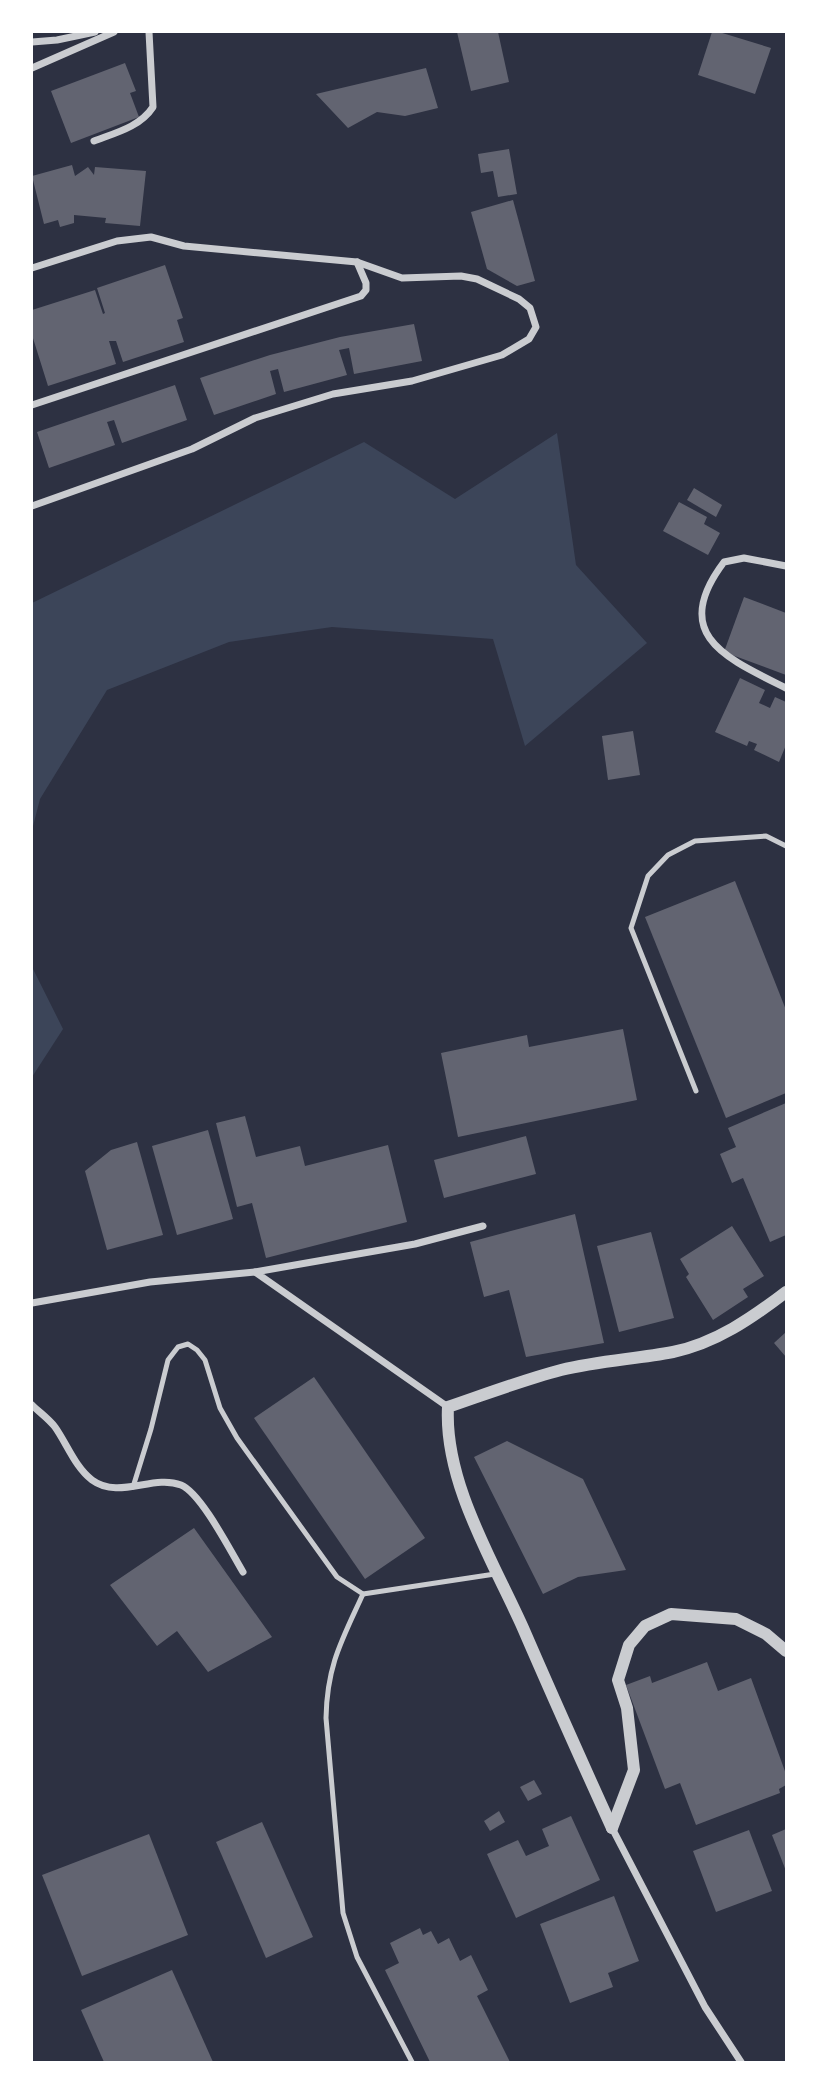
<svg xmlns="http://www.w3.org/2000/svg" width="818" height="2094" font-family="'Work Sans',sans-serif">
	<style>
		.green { fill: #3c4559 }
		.building { fill: #626471 }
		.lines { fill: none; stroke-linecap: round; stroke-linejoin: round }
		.service { stroke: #caccd0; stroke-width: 5 }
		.minor { stroke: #caccd0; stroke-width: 7 }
		.tertiary { stroke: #caccd0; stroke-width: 12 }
	</style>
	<rect width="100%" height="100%" fill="#2d3142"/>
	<g class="green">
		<polygon points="557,433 576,565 647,643 525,746 493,639 332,627 229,642 107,690 40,799 32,830 32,603 364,442 455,499"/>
		<polygon points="32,967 63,1029 32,1077"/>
	</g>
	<g class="building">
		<polygon points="457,32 498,32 509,82 471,91"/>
		<polygon points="712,32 719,32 771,48 755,94 698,75"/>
		<polygon points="125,63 136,91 130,93 139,117 71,143 51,91"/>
		<polygon points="426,68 438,108 405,116 377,112 348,128 316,94"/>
		<polygon points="509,149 517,194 498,197 493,171 481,173 478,154"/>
		<polygon points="72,165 75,176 88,167 94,175 95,167 146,171 140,226 105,223 106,218 74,215 74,223 60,227 58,220 44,224 32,176"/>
		<polygon points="513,200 535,281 517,286 487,269 471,212"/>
		<polygon points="165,265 183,318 177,320 184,342 123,362 116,341 109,341 116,364 48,386 32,335 32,310 95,290 103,314 105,313 97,288"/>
		<polygon points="414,324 422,361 354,374 349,348 339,350 347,375 284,392 278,369 270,371 276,394 214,415 200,378 270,355 340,337"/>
		<polygon points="175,385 187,420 122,443 114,420 107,422 115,445 49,468 37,432"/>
		<polygon points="694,488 722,505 716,517 687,500"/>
		<polygon points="679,502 707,517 704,524 720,533 708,555 663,531"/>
		<polygon points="744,597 786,613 786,675 724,652"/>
		<polygon points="740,678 765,690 759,703 770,708 775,697 786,702 786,745 779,762 754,750 757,744 749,741 747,746 715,732"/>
		<polygon points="633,731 640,775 608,780 602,736"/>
		<polygon points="735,881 786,1010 786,1093 726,1118 645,917"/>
		<polygon points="623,1029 637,1100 458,1137 441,1053 527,1035 529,1047"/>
		<polygon points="786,1103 786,1235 770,1242 743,1178 732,1183 720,1154 736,1147 728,1128"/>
		<polygon points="245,1116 256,1157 300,1146 305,1166 388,1145 407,1222 266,1258 252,1203 237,1207 216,1123"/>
		<polygon points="208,1130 233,1219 177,1235 152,1146"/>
		<polygon points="526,1136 536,1174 444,1198 434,1160"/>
		<polygon points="137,1142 163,1235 107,1250 85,1171 111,1150"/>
		<polygon points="575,1214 604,1343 526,1357 509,1290 484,1297 470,1242"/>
		<polygon points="732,1226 764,1276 743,1289 748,1297 713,1320 686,1277 689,1274 680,1259"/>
		<polygon points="651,1232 674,1318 619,1332 597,1246"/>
		<polygon points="786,1332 786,1357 774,1343"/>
		<polygon points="314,1377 425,1538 365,1579 254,1418"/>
		<polygon points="507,1441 583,1479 626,1570 578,1577 543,1594 474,1457"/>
		<polygon points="194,1528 272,1637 208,1672 177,1631 157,1646 110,1585"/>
		<polygon points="707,1662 718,1691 751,1678 786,1774 786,1785 779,1789 780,1793 696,1825 680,1783 665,1789 626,1685 650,1676 652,1683"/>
		<polygon points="534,1780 542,1794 528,1801 520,1787"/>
		<polygon points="499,1811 505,1822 490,1831 484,1821"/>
		<polygon points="571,1816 600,1880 516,1918 487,1854 518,1840 526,1856 549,1846 542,1829"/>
		<polygon points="262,1822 313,1937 266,1958 216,1842"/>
		<polygon points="786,1829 786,1871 772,1835"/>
		<polygon points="749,1830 772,1891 716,1912 693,1851"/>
		<polygon points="149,1834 188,1935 82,1976 42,1875"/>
		<polygon points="614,1896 639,1961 608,1973 613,1987 570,2003 540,1924"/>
		<polygon points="420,1928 423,1935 431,1931 438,1944 449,1938 460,1961 471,1955 488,1990 477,1996 510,2062 430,2062 385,1970 399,1963 390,1943"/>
		<polygon points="172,1970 213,2062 104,2062 81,2010"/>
	</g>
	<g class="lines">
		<g class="service">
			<polyline points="696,1091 631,928 648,876 668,855 695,841 766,836 786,846"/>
			<polyline points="133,1487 151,1429 168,1360 178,1347 188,1344 197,1350 205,1360 220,1408 237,1438 337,1577 363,1594 495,1574"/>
			<path d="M363,1594c-21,46 -36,71 -37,124l17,195 14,44 55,105"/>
		</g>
		<g class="minor">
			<polyline points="32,42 57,40 95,32"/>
			<polyline points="32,68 114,32"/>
			<path d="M94,141c21,-8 46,-14 59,-34l-4,-75"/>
			<polyline points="32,268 117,241 151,237 184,246 357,262 402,278 461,276 477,279 519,299 530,308 536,327 529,339 502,355 412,381 333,394 255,418 192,449 32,506"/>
			<polyline points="32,405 361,296 366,290 366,283 357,262"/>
			<path d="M786,566l-42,-8 -20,4c-55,73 2,96 62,126"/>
			<polyline points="32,1303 150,1282 255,1272"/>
			<path d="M32,1405c7,7 17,14 23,22 12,17 20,40 37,53 27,20 61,-6 89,5 20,8 50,67 62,87"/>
			<polyline points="448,1407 255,1272 415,1244 483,1226"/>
			<polyline points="612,1828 705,2007 741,2062"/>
		</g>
		<g class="tertiary">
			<path d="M612,1828c-30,-66 -60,-133 -89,-200 -30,-67 -79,-146 -75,-221 38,-13 75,-27 113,-37 37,-9 75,-11 112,-18 43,-9 79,-34 113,-60"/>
			<polyline points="612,1828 634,1770 627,1708 618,1680 629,1645 645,1626 671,1614 736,1619 766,1634 786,1651"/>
		</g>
	</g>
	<rect width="818" height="2094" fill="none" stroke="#ffffff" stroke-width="66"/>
</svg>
